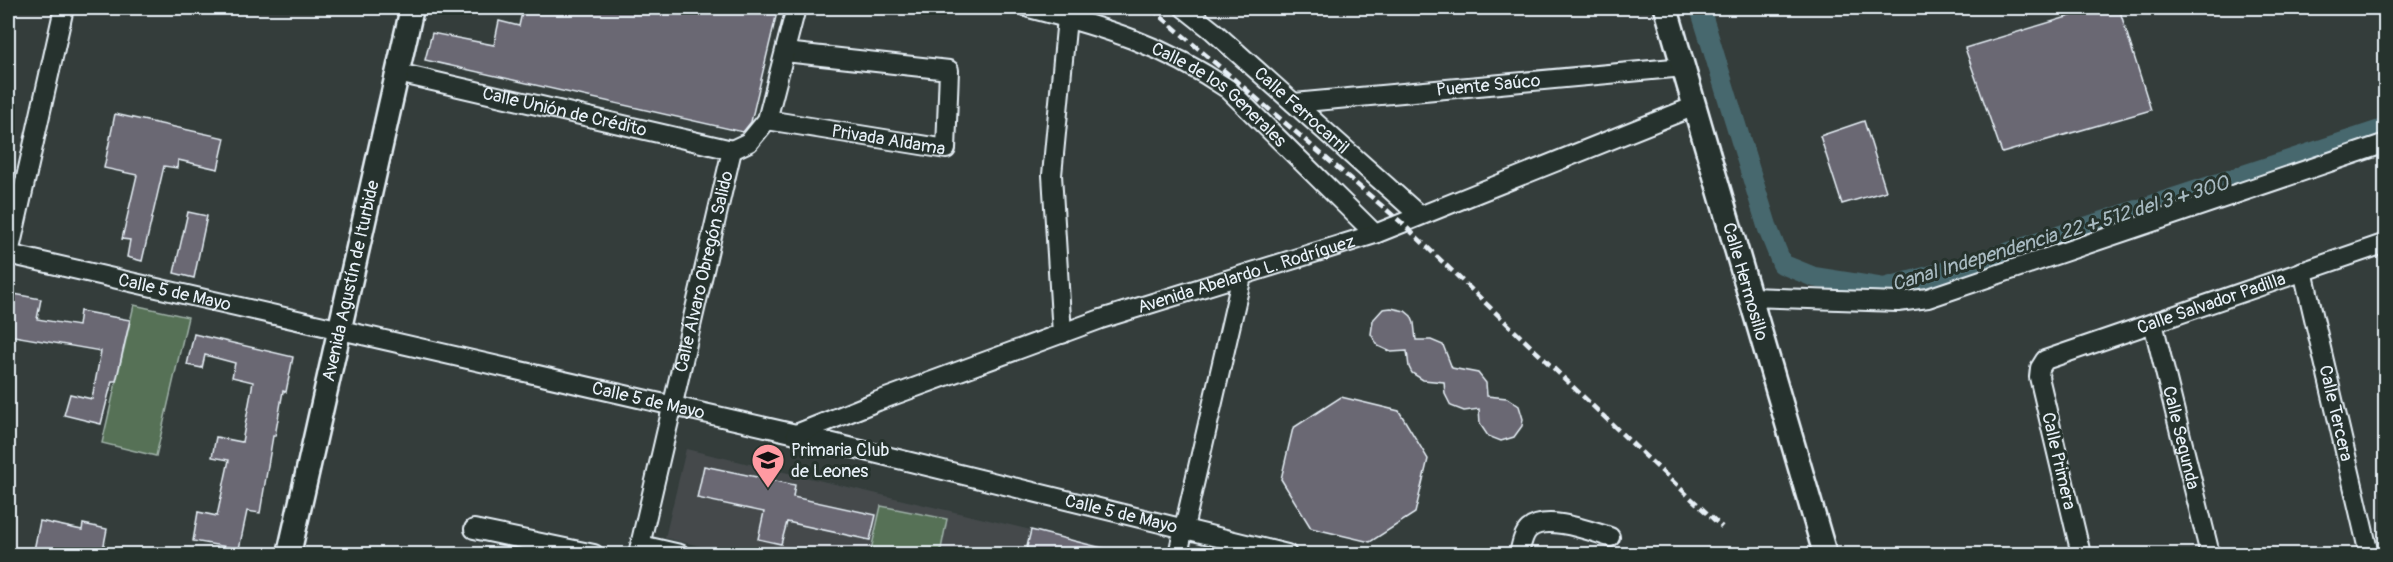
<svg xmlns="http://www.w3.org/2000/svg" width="2393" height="562" font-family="Pangolin,sans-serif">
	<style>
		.built { fill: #444a4c }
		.green { fill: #567157; stroke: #9fb1a8; stroke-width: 1.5 }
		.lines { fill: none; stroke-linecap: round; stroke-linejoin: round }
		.canal { stroke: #47686e; stroke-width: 20 }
		.building { fill: #6a6773; stroke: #e8f1f8; stroke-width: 1.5 }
		.minor-casing { stroke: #e8f1f8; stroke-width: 22 }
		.tertiary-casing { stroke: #e8f1f8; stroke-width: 27 }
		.minor { stroke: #26332d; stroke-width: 18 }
		.tertiary { stroke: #26332d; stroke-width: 22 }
		.rail { stroke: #e8f1f8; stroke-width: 4.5; stroke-dasharray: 9 4.5; stroke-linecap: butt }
		.labels { text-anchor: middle; stroke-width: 6; stroke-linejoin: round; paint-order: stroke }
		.street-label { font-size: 18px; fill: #e8f1f8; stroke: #26332d }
		.poi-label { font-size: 18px; fill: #e8f1f8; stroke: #26332d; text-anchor: start }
		.water-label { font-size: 20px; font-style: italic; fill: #a8bac1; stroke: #26332d }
	</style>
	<rect width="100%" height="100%" fill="#343d3b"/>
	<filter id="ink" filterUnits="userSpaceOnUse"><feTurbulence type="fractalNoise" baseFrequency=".0167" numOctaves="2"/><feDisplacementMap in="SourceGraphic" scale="12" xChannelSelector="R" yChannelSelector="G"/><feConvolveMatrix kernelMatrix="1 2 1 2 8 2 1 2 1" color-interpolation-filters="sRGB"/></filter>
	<g filter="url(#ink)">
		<polygon class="built" points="686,449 1031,530 1138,554 735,554 665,538"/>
		<g class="green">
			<polygon points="134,305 188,317 156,456 102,443"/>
			<polygon points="881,506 947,519 940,554 893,554 871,550"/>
		</g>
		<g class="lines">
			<polyline class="canal" points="1700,8 1768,229 1782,264 1814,277 1884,288 1970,265 2386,128"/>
		</g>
		<g class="building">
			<polygon points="523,8 778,8 751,122 743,132 425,60 432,33 494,45 499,21 519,26"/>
			<polygon points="2097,8 2119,8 2151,110 2002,153 1965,48"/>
			<polygon points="115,114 225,138 218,169 178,160 177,168 164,166 142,261 127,257 130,240 122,239 137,175 104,168"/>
			<polygon points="1864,121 1886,191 1842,204 1820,136"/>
			<polygon points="188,212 207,216 194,278 174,273"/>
			<polygon points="14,294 41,299 37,319 78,326 80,311 130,320 116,381 112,381 101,424 64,415 70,394 92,399 101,351 8,335"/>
			<polygon points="1391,308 1405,311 1411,316 1414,323 1416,340 1431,340 1443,345 1452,368 1478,373 1486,383 1487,396 1507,398 1519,406 1523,419 1522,426 1514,437 1501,441 1488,436 1480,424 1479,409 1464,411 1451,406 1445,394 1444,382 1423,380 1412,373 1409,367 1407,351 1391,352 1378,346 1371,334 1373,320 1383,309"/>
			<polygon points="194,334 293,357 286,392 283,391 275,436 273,436 260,513 247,511 239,549 193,541 198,512 217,516 229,460 212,457 216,437 242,442 253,382 232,377 235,363 205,355 202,368 187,365"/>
			<polygon points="1341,397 1399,411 1428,459 1415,513 1370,542 1311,528 1281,479 1293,428"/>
			<polygon points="704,466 795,485 793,497 876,515 870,540 787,522 781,544 758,539 764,512 697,498"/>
			<polygon points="40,521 82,530 83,524 107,529 102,555 33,555"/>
			<polygon points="1031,530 1106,549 1105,555 1025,555"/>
		</g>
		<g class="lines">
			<g class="minor-casing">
				<g id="minor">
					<path id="s1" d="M1029,8c74,19 135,37 199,81l147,145"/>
					<path id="s2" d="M1184,8l29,23 206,184"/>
					<path id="s3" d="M398,73l334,77"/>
					<path id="s4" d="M1294,103l390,-36"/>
					<path id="s5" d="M767,120l179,29 3,-79 -164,-18"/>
					<polyline points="732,150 749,142 767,120 796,8"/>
					<path id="s6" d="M8,254l788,180 491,120"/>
					<polyline points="8,258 64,8"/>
					<path id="s7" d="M2303,271l66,283"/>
					<polyline points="1749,297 1898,302 1928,298 2386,143"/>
					<path id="s8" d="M2153,323l57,231"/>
					<polyline points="1062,334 1052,175 1067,18"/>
					<path id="s9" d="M796,434l82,-33 223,-82 274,-85 320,-128"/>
					<polyline points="474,529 594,554"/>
					<polyline points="641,545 680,554"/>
					<path id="s10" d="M638,554l94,-404"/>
					<polyline points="1178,554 1242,276"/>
					<path d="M1519,554c2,-8 4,-20 10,-25 17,-15 61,2 81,8"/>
					<path id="s11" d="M2081,554l-42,-177 1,-9 5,-8 341,-117"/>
				</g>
			</g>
			<g class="tertiary-casing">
				<g id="tertiary">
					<path id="s12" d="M1666,8l159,546"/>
					<path id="s13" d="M289,554l123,-546"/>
				</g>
			</g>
			<use href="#minor" class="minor"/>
			<use href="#tertiary" class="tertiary"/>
			<polyline class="rail" points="1151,8 1402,223 1640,451 1722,527"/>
		</g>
	</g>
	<defs>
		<g id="school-pin" transform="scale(1.725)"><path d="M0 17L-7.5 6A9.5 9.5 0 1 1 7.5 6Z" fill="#ff9aa2" stroke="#26332d"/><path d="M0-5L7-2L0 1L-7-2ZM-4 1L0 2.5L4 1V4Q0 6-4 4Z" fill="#111"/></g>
	</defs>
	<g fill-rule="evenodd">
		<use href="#school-pin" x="768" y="460"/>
	</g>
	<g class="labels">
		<g class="street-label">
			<text dy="6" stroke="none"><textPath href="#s4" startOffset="195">Puente Saúco</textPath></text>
			<text dy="6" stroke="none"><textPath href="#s1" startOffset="212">Calle de los Generales</textPath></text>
			<text dy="6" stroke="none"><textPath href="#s2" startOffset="156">Calle Ferrocarril</textPath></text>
			<text dy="6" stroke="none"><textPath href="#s3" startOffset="171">Calle Unión de Crédito</textPath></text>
			<text dy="6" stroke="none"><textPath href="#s5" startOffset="123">Privada Aldama</textPath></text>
			<text dy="6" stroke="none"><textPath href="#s10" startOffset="290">Calle Álvaro Obregón Salido</textPath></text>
			<text dy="6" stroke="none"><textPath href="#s9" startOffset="478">Avenida Abelardo L. Rodríguez</textPath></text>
			<text dy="6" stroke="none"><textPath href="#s13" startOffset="280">Avenida Agustín de Iturbide</textPath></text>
			<text dy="6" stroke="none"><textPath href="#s12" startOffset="285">Calle Hermosillo</textPath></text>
			<text dy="6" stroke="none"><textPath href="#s6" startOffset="171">Calle 5 de Mayo</textPath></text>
			<text dy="6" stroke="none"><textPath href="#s11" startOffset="376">Calle Salvador Padilla</textPath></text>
			<text dy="6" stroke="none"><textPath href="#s6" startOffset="657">Calle 5 de Mayo</textPath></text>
			<text dy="6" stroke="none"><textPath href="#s7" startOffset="146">Calle Tercera</textPath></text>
			<text dy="6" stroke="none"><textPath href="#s8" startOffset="118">Calle Segunda</textPath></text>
			<text transform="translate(2059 461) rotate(77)" y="6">Calle Primera</text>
			<text dy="6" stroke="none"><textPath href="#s6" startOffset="1143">Calle 5 de Mayo</textPath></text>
		</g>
		<g class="poi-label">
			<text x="791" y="456">Primaria Club<tspan x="791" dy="21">de Leones</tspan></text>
		</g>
		<g class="water-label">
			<text transform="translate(2060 233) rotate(-17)" y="7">Canal Independencia 22 + 512 del 3 + 300</text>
		</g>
	</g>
	<rect width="2393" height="562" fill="none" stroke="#26332d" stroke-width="30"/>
	<rect x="15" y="15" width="2363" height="532" fill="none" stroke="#e8f1f8" stroke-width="2" filter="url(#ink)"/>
</svg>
